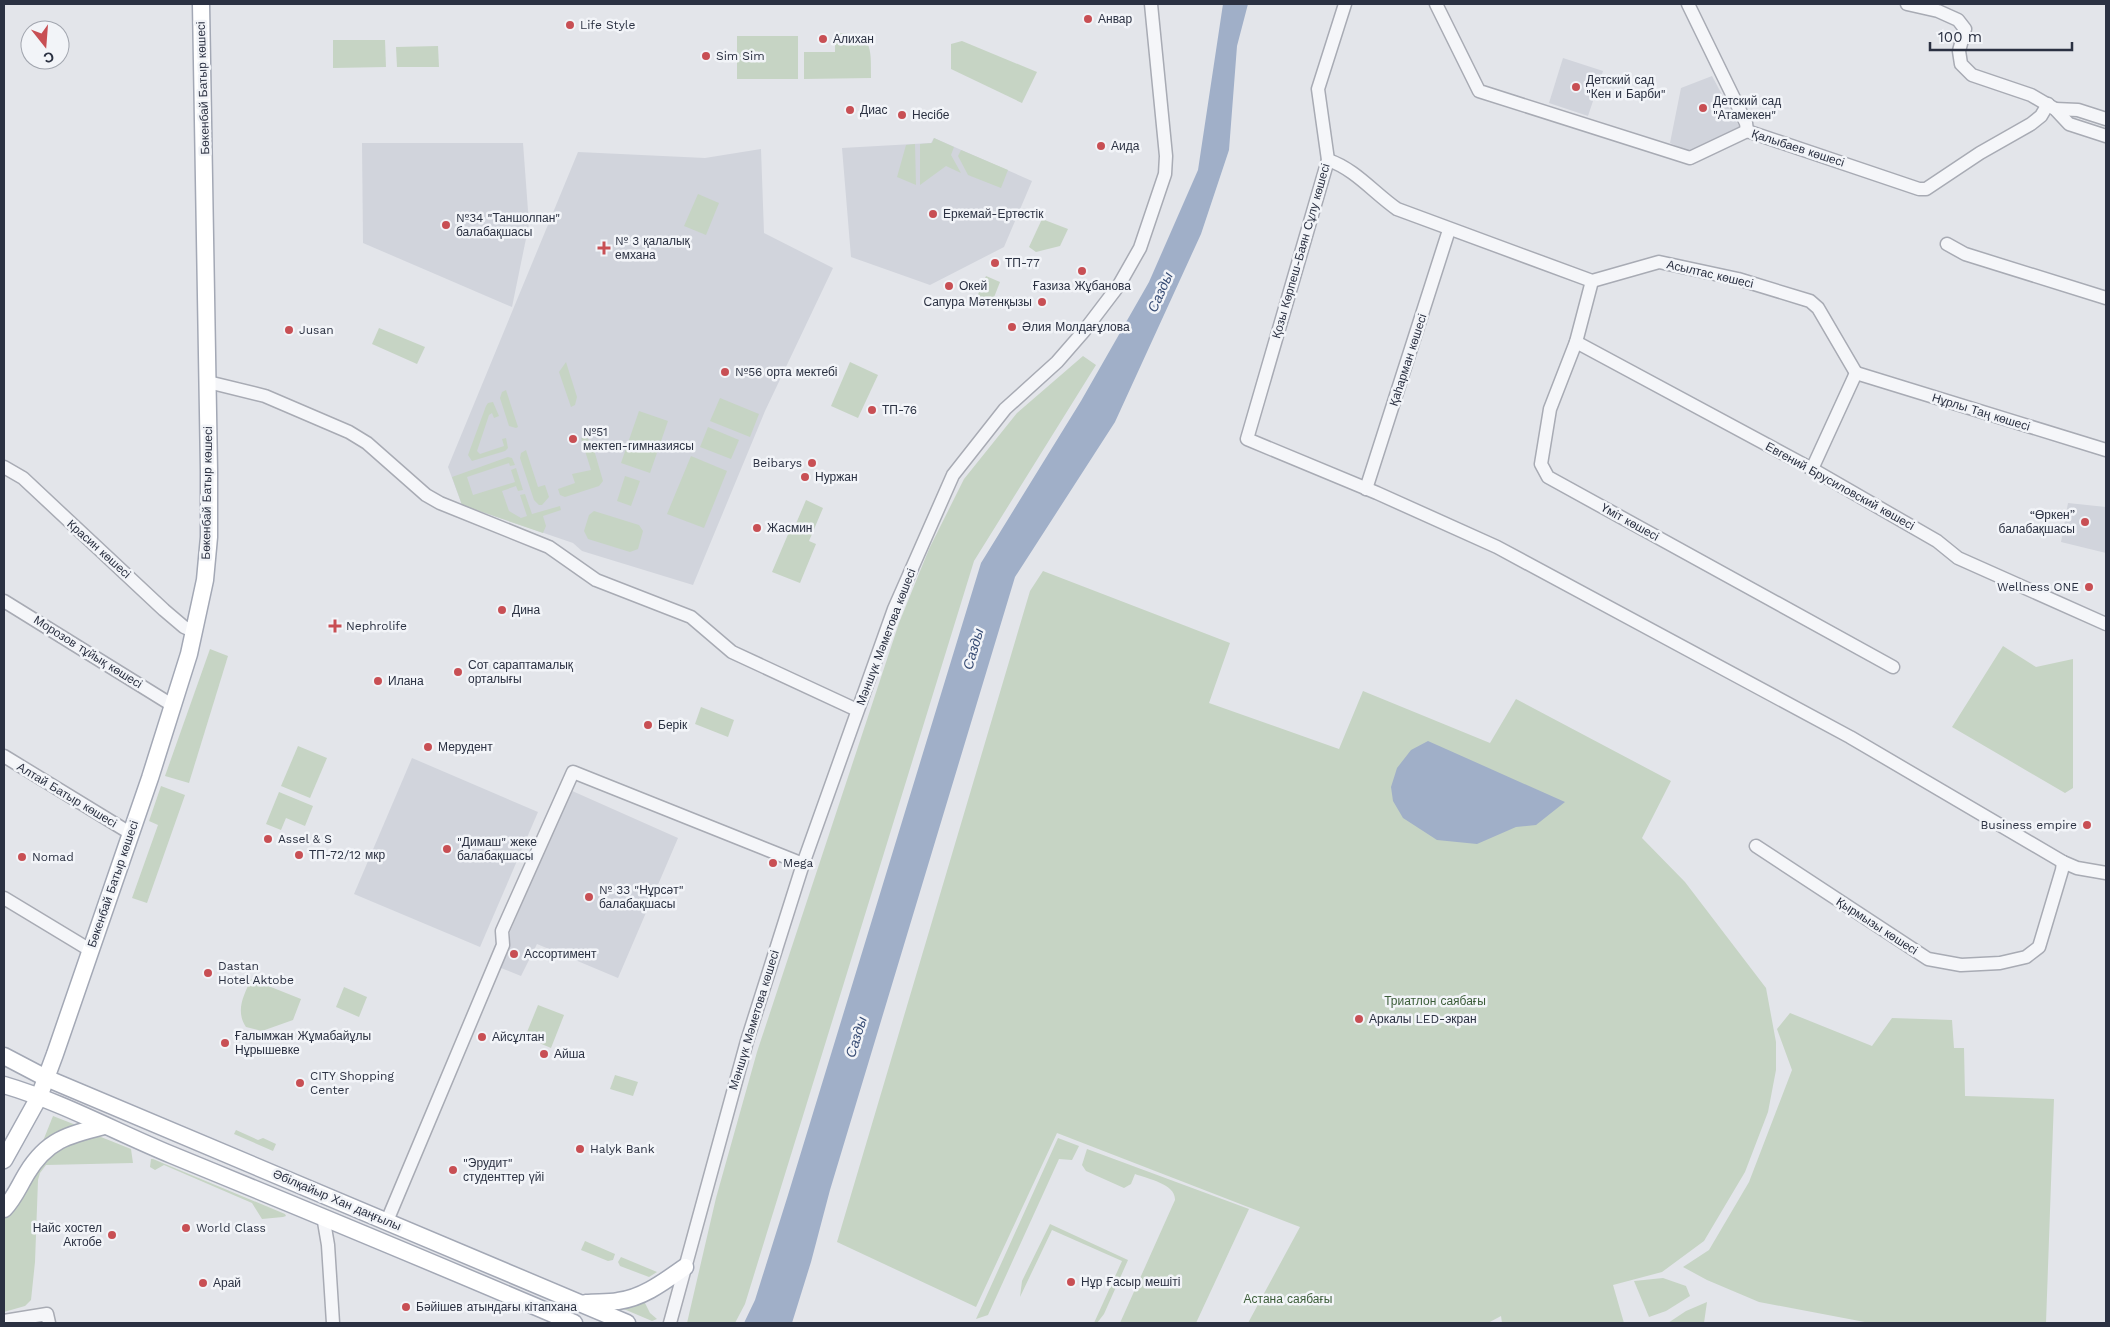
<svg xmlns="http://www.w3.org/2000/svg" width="2110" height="1327" font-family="'Work Sans',sans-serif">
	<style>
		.built { fill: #d1d4dc }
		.green { fill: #c6d4c4 }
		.water { fill: #a0afc8 }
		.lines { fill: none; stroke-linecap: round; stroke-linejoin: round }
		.minor-casing { stroke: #a8abb4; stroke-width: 15 }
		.major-casing { stroke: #a3a8b5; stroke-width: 19 }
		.minor { stroke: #f5f6f9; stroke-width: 12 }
		.major { stroke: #fff; stroke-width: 16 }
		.poi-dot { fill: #c84f54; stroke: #f2f4f8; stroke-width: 2 }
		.labels { text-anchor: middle; stroke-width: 5; stroke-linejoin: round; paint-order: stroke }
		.poi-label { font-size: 12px; fill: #2b3142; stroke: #f2f4f8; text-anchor: start }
		.street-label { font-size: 12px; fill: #2b3142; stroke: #f2f4f8 }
		.park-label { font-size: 12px; fill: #3c5d39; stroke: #f2f4f8 }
		.water-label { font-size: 14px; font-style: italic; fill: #374c74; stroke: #f2f4f8 }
	</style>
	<rect width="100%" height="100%" fill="#e3e5ea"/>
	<g class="built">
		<polygon points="1563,58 1603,71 1588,116 1549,103"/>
		<polygon points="1712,76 1740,128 1690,152 1670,143 1681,88"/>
		<polygon points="934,138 1032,181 1004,247 930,285 851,257 842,148 931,143"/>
		<polygon points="362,143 523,143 529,224 512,307 363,243"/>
		<polygon points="761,149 764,233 833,268 765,411 693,585 582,551 573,543 462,505 448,467 578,152 705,158"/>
		<polygon points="2068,503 2106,507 2106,553 2061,542"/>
		<polygon points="412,758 538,812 480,947 354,894"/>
		<polygon points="570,790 678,838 618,978 537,944 521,976 501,968 510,947 510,932"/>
	</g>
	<g class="green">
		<path d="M835,33c38,1 36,12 36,45l-67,1v-27h31z"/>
		<rect x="737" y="36" width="61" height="43"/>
		<polygon points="333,40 385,40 386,67 333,68"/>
		<polygon points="962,41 1037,72 1022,103 951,69 951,44"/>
		<polygon points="438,46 439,67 397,67 396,47"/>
		<polygon points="934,138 954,147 951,155 961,173 946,166 920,185 920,144 932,143"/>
		<polygon points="915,144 916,185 897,177 906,145"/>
		<polygon points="961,150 1008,170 1001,188 968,175 958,156"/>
		<polygon points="698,194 719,203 706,235 684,226"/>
		<polygon points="1042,219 1068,229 1060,246 1036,252 1029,247"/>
		<polygon points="986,276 1000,282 991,305 976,299"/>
		<polygon points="379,328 425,347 417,364 372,344"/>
		<polygon points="1083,356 1096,365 974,561 745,1304 735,1323 687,1323 716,1198 757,1052 899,623 929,549 964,479 1017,413"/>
		<polygon points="566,362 577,397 575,405 571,407 559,372"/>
		<polygon points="850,362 878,375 858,418 831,406"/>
		<polygon points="506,390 518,427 516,428 509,426 500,398 502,392"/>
		<polygon points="720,398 759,414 750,437 710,421"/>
		<polygon points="493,402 499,416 494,418 492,413 489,415 477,451 480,454 504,446 502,439 506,438 508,448 505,451 472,461 468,455 486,406 488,403"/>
		<polygon points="639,411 668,421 650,473 621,463"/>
		<polygon points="708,427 739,440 731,459 700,447"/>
		<polygon points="581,438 587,438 592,443 603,481 599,486 565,497 560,495 558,489 575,483 572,474 591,470"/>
		<polygon points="526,450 538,487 545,485 549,497 542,505 539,505 534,500 520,458 521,453"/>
		<polygon points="691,456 727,471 704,528 667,514"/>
		<polygon points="508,457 512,458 515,465 510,466 509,463 467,477 473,495 515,482 511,470 516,468 523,490 518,491 516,486 502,491 509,511 521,518 527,516 520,495 525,494 532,514 560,506 561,510 543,516 546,526 543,533 462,505 452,477"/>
		<polygon points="625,476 640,481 631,506 617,501"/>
		<polygon points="806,500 823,508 809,541 816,544 800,583 772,572 789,532 792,533"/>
		<polygon points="594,511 639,525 643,531 638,549 630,552 588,539 584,531 589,515"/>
		<polygon points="1043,571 1230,643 1209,703 1339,749 1363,691 1490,743 1516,699 1671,781 1642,838 1685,882 1766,988 1776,1042 1776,1070 1768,1112 1745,1172 1704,1241 1662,1272 1613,1285 1624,1323 1502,1323 1501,1316 1488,1323 1248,1323 1300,1227 1057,1133 976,1307 837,1242 1030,591"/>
		<polygon points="2003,646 2036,667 2073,659 2073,788 2065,793 1952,727"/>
		<polygon points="210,649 228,656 189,783 165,776"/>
		<polygon points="701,707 734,720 728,737 695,724"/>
		<polygon points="298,746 327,758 310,798 281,786"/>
		<polygon points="161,786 185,795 147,903 132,898 158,825 149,821"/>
		<polygon points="279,792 313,806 305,826 286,818 281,830 266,824"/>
		<path d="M251,979l50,20 -8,21 -31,11 -16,-4c-11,-16 -2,-32 5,-48z"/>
		<polygon points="344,987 367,997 359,1017 336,1007"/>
		<polygon points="538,1005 564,1015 551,1048 525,1037"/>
		<polygon points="1790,1013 1872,1046 1892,1018 1952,1020 1954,1048 1964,1048 1965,1096 2054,1099 2046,1323 1870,1323 1759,1302 1707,1280 1683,1267 1709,1250 1749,1182 1792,1070 1777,1029"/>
		<polygon points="615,1075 638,1082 633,1096 610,1089"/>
		<polygon points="53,1116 81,1127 39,1151"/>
		<polygon points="236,1130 258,1140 263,1138 276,1144 273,1151 234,1134"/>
		<polygon points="96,1135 131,1149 133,1163 46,1165 40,1173 38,1180 35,1262 31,1300 25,1306 4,1312 4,1215 52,1149"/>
		<polygon points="1058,1138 1079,1146 1072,1160 1059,1159 988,1315 976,1319"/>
		<path d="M1087,1149l162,60 -53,114h-76l55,-123c1,-16 -27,-21 -40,-26l-4,10 -7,4 -38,-17 -4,-6z"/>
		<polygon points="151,1159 153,1159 285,1214 286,1216 283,1217 262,1219 252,1203 164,1165 155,1170 150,1167"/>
		<polygon points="1050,1224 1128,1260 1104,1314 1097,1323 1094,1323 1122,1261 1052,1230 1020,1297 1022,1281"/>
		<polygon points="585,1241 615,1254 613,1260 608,1261 581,1250"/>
		<polygon points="621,1257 657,1272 649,1277 620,1266 618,1262"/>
		<polygon points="1663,1278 1686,1286 1690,1296 1666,1311 1649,1317 1634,1281"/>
		<polygon points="644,1301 650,1313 657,1319 652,1321 619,1307"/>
		<polygon points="1707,1302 1704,1323 1668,1323 1686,1311"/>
	</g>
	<g class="water">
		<polygon points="1223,4 1248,4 1237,46 1229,150 1201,234 1115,422 1015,577 830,1190 811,1262 792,1323 744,1323 755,1300 788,1195 981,563 1081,401 1149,282 1198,170"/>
		<polygon points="1428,741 1565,802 1536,825 1516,827 1477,844 1437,840 1403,818 1393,801 1391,787 1397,768 1411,750"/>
	</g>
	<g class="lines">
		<g class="minor-casing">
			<g id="minor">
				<polyline points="1345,4 1318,89 1328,160 1247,439 1377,493 1497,547 1850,737 2063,862 2077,868 2106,873"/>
				<polyline points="1436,4 1479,91 1690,158 1747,131 1919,189 1926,189 1980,153 2031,124 2041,116 2048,104"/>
				<polyline points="1688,4 1746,123 1747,131"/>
				<polyline points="1907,4 1938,11 1958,20 1965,29 1959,51 1961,64 1972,75 2031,95 2055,109 2069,124 2106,136"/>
				<polyline points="2055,109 2078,110 2106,119"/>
				<path d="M1328,160c27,9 46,33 69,49l195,72 67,-19 79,17 72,22 8,7 38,65"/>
				<polyline points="1947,244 1965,254 2106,298"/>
				<polyline points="1592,281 1576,342 1550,409 1541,464 1548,477 1893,667"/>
				<polyline points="1576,342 1812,469 1937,541 1958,558 2106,624"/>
				<polyline points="1856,373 2106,450"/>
				<polyline points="208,382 265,396 349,432 367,443 426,495 440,503 549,547 596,580 691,617 732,652 857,710"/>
				<polyline points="4,467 23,478 164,610 184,627 195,632"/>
				<polyline points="1812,469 1856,373"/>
				<polyline points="1366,489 1449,230"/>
				<polyline points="4,601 172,705"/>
				<polyline points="4,756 130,833"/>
				<polyline points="1756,846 1928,959 1961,965 2000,963 2026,957 2039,947 2062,870 2063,862"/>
				<polyline points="4,898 90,950"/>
				<polyline points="323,1216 328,1245 333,1323"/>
				<polyline points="387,1221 503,945 502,931 573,772 803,864"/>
				<polyline points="4,1321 47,1314 49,1323"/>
				<polyline points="670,1323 747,1041 803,864 894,609 953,475 1005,409 1057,362 1084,331 1119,285 1140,248 1165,174 1166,156 1151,4"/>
			</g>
		</g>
		<g class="major-casing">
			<g id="major">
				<polyline points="4,1056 46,1078 627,1323"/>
				<path d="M4,1085c58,17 112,47 168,70 134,55 269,111 402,168"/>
				<polyline points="4,1160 39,1097 55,1054 150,778 189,654 205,580 209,537 209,471 201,4"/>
				<path d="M4,1209c10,-10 15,-23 23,-36 20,-33 41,-38 77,-47"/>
				<path d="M586,1303c11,-1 22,0 32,-2 25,-3 47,-20 67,-34"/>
			</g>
		</g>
		<use href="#minor" class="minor"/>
		<use href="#major" class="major"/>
	</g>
	<g class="poi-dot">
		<circle cx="1088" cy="19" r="5"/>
		<circle cx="570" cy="25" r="5"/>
		<circle cx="823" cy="39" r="5"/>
		<circle cx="706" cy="56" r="5"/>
		<circle cx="1576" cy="87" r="5"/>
		<circle cx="1703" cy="108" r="5"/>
		<circle cx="850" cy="110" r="5"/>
		<circle cx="902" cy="115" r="5"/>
		<circle cx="1101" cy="146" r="5"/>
		<circle cx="933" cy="214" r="5"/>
		<circle cx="446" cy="225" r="5"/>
		<path d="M601.5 240.5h5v5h5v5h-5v5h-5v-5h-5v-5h5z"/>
		<circle cx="995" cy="263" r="5"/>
		<circle cx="1082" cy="271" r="5"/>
		<circle cx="949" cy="286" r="5"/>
		<circle cx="1042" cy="302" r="5"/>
		<circle cx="1012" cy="327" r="5"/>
		<circle cx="289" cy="330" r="5"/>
		<circle cx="725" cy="372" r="5"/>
		<circle cx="872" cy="410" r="5"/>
		<circle cx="573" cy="439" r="5"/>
		<circle cx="812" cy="463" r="5"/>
		<circle cx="805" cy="477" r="5"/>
		<circle cx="2085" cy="522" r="5"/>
		<circle cx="757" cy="528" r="5"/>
		<circle cx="2089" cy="587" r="5"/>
		<circle cx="502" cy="610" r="5"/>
		<path d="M332.5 618.5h5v5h5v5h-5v5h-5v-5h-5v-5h5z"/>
		<circle cx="458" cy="672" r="5"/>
		<circle cx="378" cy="681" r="5"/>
		<circle cx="648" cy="725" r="5"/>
		<circle cx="428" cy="747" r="5"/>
		<circle cx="2087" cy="825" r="5"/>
		<circle cx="268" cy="839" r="5"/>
		<circle cx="447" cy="849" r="5"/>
		<circle cx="299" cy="855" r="5"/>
		<circle cx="22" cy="857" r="5"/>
		<circle cx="773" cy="863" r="5"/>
		<circle cx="589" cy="897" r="5"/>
		<circle cx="514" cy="954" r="5"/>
		<circle cx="208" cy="973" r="5"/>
		<circle cx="1359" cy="1019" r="5"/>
		<circle cx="482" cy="1037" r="5"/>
		<circle cx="225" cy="1043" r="5"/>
		<circle cx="544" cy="1054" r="5"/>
		<circle cx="300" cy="1083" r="5"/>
		<circle cx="580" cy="1149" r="5"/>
		<circle cx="453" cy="1170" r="5"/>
		<circle cx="186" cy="1228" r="5"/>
		<circle cx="112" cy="1235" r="5"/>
		<circle cx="1071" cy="1282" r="5"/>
		<circle cx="203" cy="1283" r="5"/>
		<circle cx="406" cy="1307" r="5"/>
	</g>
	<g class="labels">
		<g class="poi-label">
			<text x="1098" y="23">Анвар</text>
			<text x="580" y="29">Life Style</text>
			<text x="833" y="43">Алихан</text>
			<text x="716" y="60">Sim Sim</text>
			<text x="1586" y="84">Детский сад<tspan x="1586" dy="14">"Кен и Барби"</tspan></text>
			<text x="1713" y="105">Детский сад<tspan x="1713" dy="14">"Атамекен"</tspan></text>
			<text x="860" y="114">Диас</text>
			<text x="912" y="119">Несібе</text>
			<text x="1111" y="150">Аида</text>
			<text x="943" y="218">Еркемай-Ертөстік</text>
			<text x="456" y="222">№34 "Таншолпан"<tspan x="456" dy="14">балабақшасы</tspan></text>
			<text x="615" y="245">№ 3 қалалық<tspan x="615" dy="14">емхана</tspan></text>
			<text x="1005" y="267">ТП-77</text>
			<text x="959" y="290">Окей</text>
			<text x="1082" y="290" text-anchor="middle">Ғазиза Жұбанова</text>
			<text x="1032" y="306" text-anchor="end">Сапура Мәтенқызы</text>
			<text x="1022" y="331">Әлия Молдағұлова</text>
			<text x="299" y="334">Jusan</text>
			<text x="735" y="376">№56 орта мектебі</text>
			<text x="882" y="414">ТП-76</text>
			<text x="583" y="436">№51<tspan x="583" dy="14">мектеп-гимназиясы</tspan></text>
			<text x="802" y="467" text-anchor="end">Beibarys</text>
			<text x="815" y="481">Нуржан</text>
			<text x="2075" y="519" text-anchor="end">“Өркен”<tspan x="2075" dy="14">балабақшасы</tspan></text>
			<text x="767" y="532">Жасмин</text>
			<text x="2079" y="591" text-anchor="end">Wellness ONE</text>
			<text x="512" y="614">Дина</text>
			<text x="346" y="630">Nephrolife</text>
			<text x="468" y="669">Сот сараптамалық<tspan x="468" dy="14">орталығы</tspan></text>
			<text x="388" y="685">Илана</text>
			<text x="658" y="729">Берік</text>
			<text x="438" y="751">Мерудент</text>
			<text x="2077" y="829" text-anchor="end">Business empire</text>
			<text x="278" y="843">Assel &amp; S</text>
			<text x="457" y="846">"Димаш" жеке<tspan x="457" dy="14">балабақшасы</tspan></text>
			<text x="309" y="859">ТП-72/12 мкр</text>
			<text x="32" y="861">Nomad</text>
			<text x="783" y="867">Mega</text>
			<text x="599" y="894">№ 33 "Нұрсәт"<tspan x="599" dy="14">балабақшасы</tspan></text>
			<text x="524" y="958">Ассортимент</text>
			<text x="218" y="970">Dastan<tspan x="218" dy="14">Hotel Aktobe</tspan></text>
			<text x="1369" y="1023">Аркалы LED-экран</text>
			<text x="235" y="1040">Ғалымжан Жұмабайұлы<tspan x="235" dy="14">Нұрышевке</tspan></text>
			<text x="492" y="1041">Айсұлтан</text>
			<text x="554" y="1058">Айша</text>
			<text x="310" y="1080">CITY Shopping<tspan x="310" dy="14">Center</tspan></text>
			<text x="590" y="1153">Halyk Bank</text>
			<text x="463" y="1167">"Эрудит"<tspan x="463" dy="14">студенттер үйі</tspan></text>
			<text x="102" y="1232" text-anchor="end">Найс хостел<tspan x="102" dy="14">Актобе</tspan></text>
			<text x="196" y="1232">World Class</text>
			<text x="1081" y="1286">Нұр Ғасыр мешіті</text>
			<text x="213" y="1287">Арай</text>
			<text x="416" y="1311">Бәйішев атындағы кітапхана</text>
		</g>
		<g class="street-label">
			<text transform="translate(203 88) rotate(-92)" y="4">Бөкенбай Батыр көшесі</text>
			<text transform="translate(1798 148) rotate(18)" y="4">Қалыбаев көшесі</text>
			<text transform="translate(1301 251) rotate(-74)" y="4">Қозы Көрпеш-Баян Сұлу көшесі</text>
			<text transform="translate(1710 274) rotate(13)" y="4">Асылтас көшесі</text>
			<text transform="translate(1408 360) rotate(-72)" y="4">Қаһарман көшесі</text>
			<text transform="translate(1981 412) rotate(17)" y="4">Нұрлы Таң көшесі</text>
			<text transform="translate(1840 486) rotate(29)" y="4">Евгений Брусиловский көшесі</text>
			<text transform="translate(207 493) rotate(-89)" y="4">Бөкенбай Батыр көшесі</text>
			<text transform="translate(1630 522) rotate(29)" y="4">Үміт көшесі</text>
			<text transform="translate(99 549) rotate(42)" y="4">Красин көшесі</text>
			<text transform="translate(886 637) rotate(-69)" y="4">Мәншүк Мәметова көшесі</text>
			<text transform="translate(88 652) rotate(32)" y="4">Морозов тұйық көшесі</text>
			<text transform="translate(67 795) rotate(31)" y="4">Алтай Батыр көшесі</text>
			<text transform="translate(113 884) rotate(-71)" y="4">Бөкенбай Батыр көшесі</text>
			<text transform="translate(1877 926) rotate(33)" y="4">Қырмызы көшесі</text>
			<text transform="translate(754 1020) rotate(-73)" y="4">Мәншүк Мәметова көшесі</text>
			<text transform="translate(337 1200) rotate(23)" y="4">Әбілқайыр Хан даңғылы</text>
		</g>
		<g class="park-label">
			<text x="1435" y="1005">Триатлон саябағы</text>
			<text x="1288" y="1303">Астана саябағы</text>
		</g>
		<g class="water-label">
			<text transform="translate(1160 292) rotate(-66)" y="5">Сазды</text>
			<text transform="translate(973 649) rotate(-74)" y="5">Сазды</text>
			<text transform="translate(856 1037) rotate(-73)" y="5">Сазды</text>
		</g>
	</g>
	<rect width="2110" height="1327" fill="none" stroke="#2b3142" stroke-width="10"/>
	<g transform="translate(45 45) rotate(163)"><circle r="24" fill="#f2f4f8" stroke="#a2a6af"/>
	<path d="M0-4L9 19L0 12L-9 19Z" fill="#c84f54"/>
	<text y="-8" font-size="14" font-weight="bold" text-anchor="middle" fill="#2b3142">С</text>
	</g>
	<path d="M1930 42v8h142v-8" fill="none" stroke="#2b3142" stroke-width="2.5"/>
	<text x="1938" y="42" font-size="15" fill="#2b3142" stroke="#f2f4f8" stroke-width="4" paint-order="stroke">100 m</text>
</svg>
